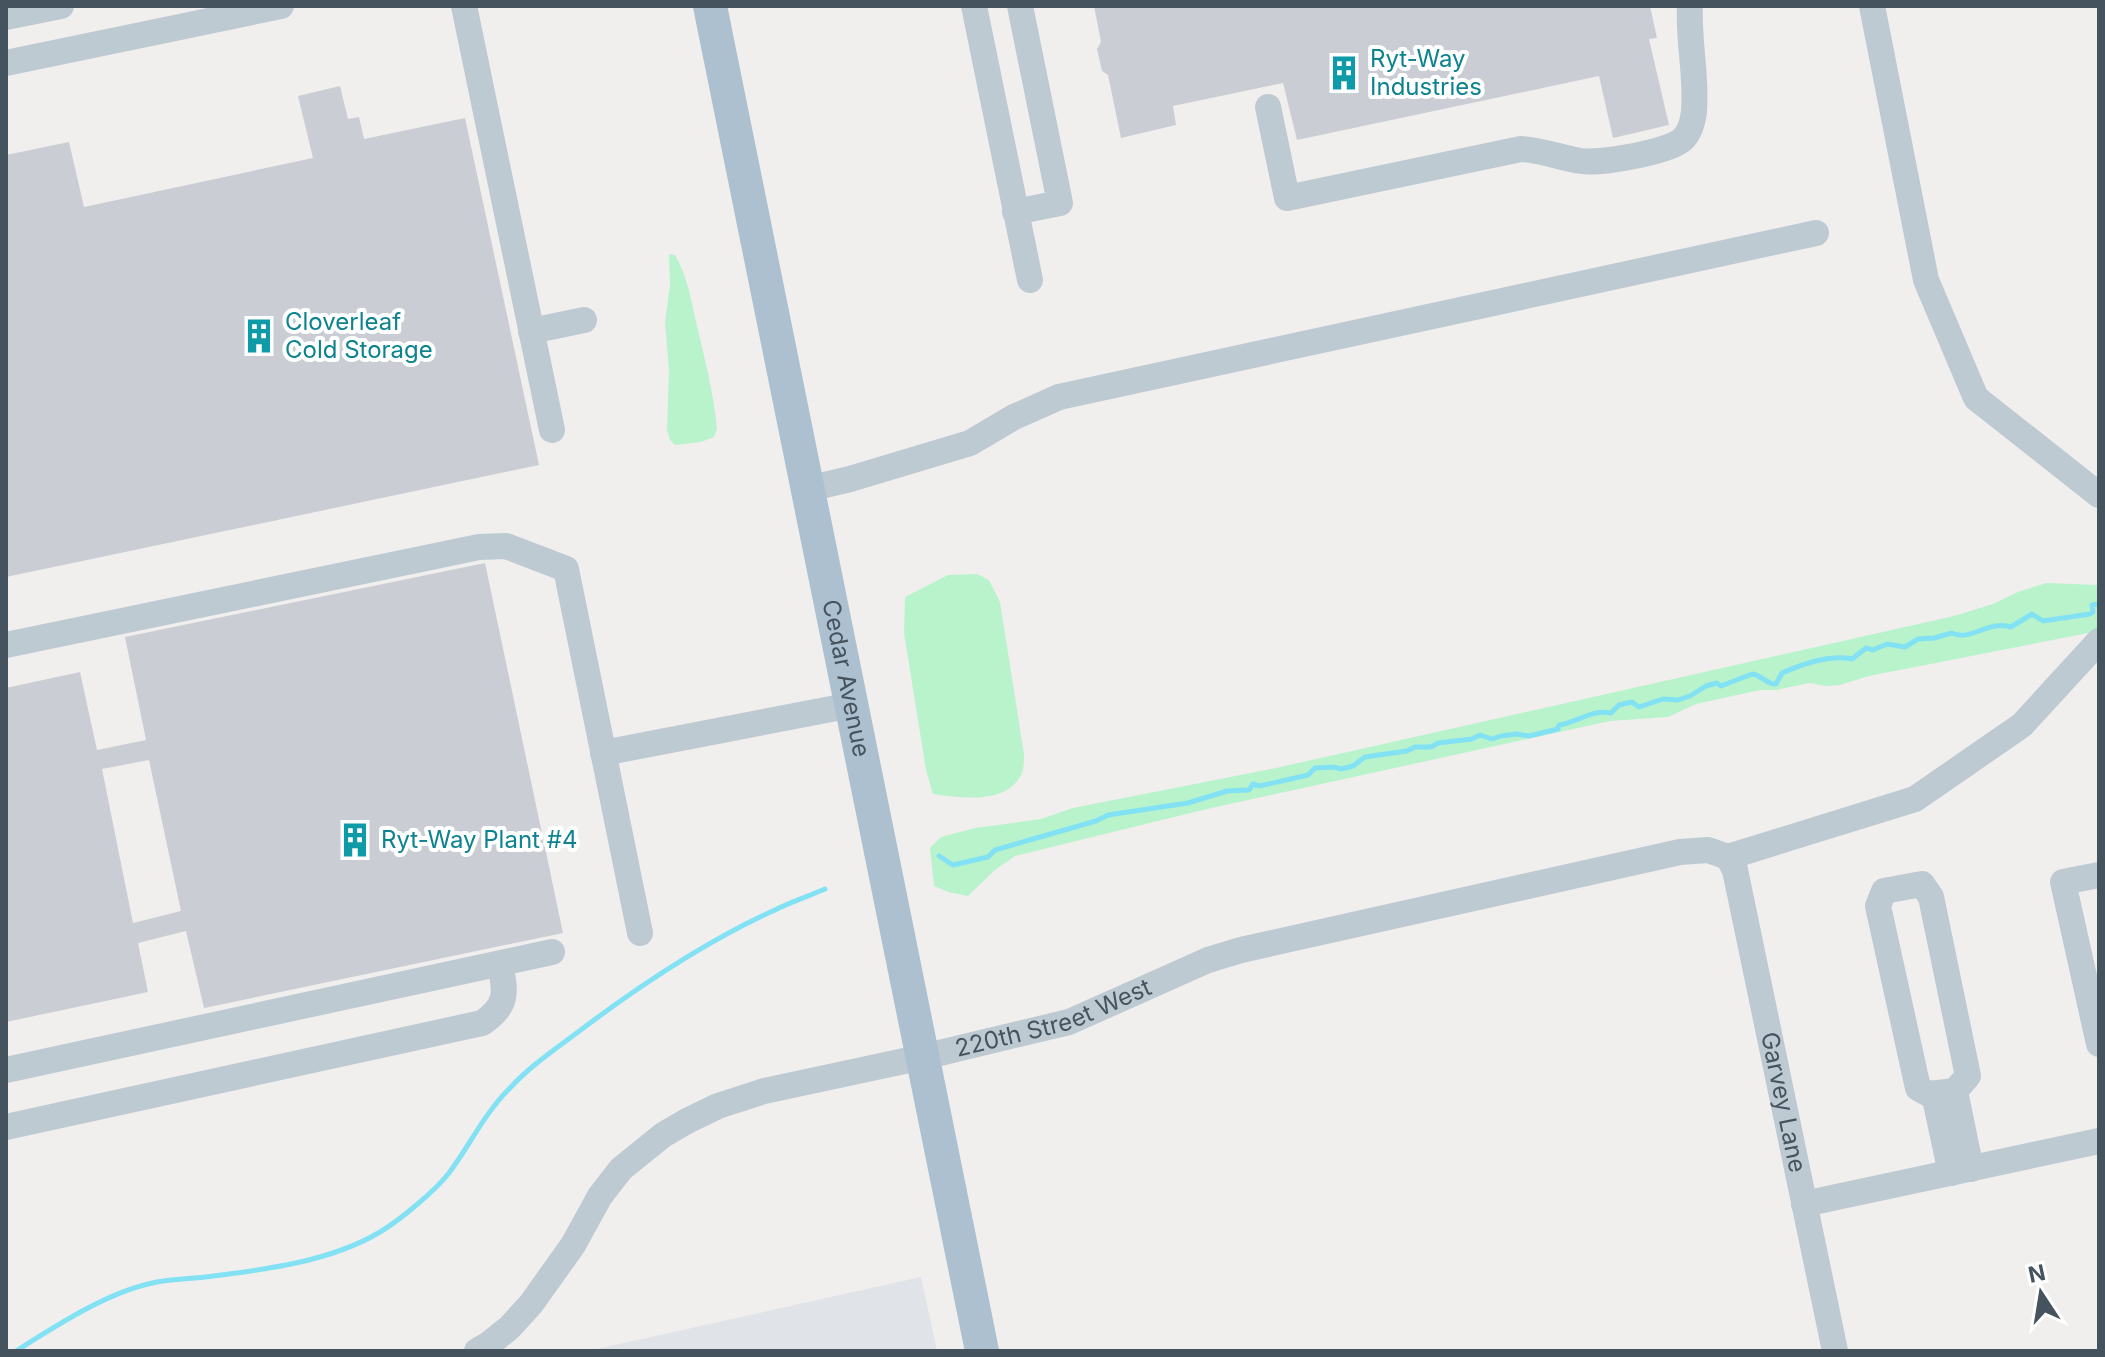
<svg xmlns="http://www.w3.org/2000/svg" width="2105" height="1357" font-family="Inter,sans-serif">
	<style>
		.airport { fill: #e0e3e7 }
		.green { fill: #b9f3cc }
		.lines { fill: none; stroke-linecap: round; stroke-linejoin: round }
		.stream { stroke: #82e2f4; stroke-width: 5 }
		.building { fill: #caced4; fill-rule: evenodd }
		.minor { stroke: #becad2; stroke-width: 26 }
		.major { stroke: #acc0d0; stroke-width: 34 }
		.labels { text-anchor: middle; stroke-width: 8; stroke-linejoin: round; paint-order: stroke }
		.culture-label { font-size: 24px; fill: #0d838f; stroke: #fff; text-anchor: start }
		.street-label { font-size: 24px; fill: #45535e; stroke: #fff }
	</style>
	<rect width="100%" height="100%" fill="#f1eeee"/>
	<polygon class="airport" points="921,1277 937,1351 588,1351"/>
	<g class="green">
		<path d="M669,254l6,1c12,20 17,48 22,71 8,34 17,68 20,103l-3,8 -13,5 -26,3 -5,-5 -3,-10 2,-59 -4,-49 5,-37z"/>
		<path d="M977,574l12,6 11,22 24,152c0,6 0,14 -2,19 -14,32 -62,25 -89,21l-7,-24 -22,-137 1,-36 43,-22z"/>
		<polygon points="2046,583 2099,585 2099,631 1869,676 1840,685 1825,686 1810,683 1776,690 1760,690 1696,704 1668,717 1610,721 1207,809 1015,856 995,870 968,896 948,892 934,886 930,848 941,837 975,828 1041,819 1073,808 1276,768 1954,616 1993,604 2018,592"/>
	</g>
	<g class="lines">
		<g class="stream">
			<path d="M939,856l14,9 35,-8 7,-7 101,-29 12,-6 80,-12 39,-12 22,-1 4,-6 7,2 48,-11 7,-7 19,-1 7,2 12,-3 12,-9 42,-6 8,-4h16l7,-4 34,-4 8,-4 12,4 9,-3 15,-2 13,2 29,-7 1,-4c19,-3 33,-16 52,-12l8,-8 13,-3 7,5 24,-8 15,1 12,-4 16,-10 11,-3 4,3 31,-12c10,1 15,11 24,10l6,-11c21,-9 48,-19 70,-14l14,-11 7,2 14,-6 18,3 13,-8 16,-1 18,-5c19,9 35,-13 59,-6l21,-13 11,7 47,-7 3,-2 -1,-7 7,-1"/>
			<path d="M16,1351c41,-26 93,-60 141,-69 16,-3 32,-3 48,-5 58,-7 125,-15 175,-45 20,-12 55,-41 69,-59 21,-28 35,-59 60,-84 19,-21 42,-37 65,-54 62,-47 130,-93 201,-125 16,-8 34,-14 50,-21"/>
		</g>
	</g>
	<g class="building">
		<polygon points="1094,6 1650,6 1657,38 1649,39 1669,125 1613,138 1599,76 1297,140 1283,83 1173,106 1176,125 1121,138 1108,75 1102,71 1097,49 1101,42"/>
		<polygon points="340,86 348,119 359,117 364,139 465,118 539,465 6,577 6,155 69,142 84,207 313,158 298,96"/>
		<path d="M485,563l78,370 -359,75 -18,-77 -48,12 10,49 -142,30v-334l74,-16 17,78 49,-10 -21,-103zM149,760l32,151 -48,12 -31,-154z"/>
	</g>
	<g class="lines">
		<g class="minor">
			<polyline points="464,6 552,430"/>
			<polyline points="974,6 1030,280"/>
			<polyline points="1872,6 1926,280 1976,398 2099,495"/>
			<polyline points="6,17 61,6"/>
			<polyline points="6,63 281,6"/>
			<path d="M1268,107l19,91 234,-49c21,1 40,9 60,12 19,3 89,-9 102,-22 7,-7 10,-18 11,-28 3,-35 -6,-70 -4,-105"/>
			<polyline points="1015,212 1060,203 1020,6"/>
			<polyline points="531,331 584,320"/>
			<polyline points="808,489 850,479 970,443 1014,417 1059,397 1816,233"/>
			<polyline points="6,645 479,547 506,546 566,569 640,933"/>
			<polyline points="603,753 852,705"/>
			<path id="s1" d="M1728,857l7,13 100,481"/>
			<polyline points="1728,857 1915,799 2022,725 2099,641"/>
			<polyline points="2099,875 2063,882 2099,1044"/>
			<polygon points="1922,884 1931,897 1968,1076 1955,1091 1929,1094 1918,1088 1878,906 1884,891"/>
			<polyline points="6,1070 552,952"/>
			<polyline points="1955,1091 1971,1169"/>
			<polyline points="1934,1094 1951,1173"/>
			<path d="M6,1127l476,-104c26,-17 24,-31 18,-59"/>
			<polyline points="1804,1204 2099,1141"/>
			<path id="s2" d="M477,1351l12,-7 20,-16 22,-24 42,-59 27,-49 21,-27 42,-34 24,-14 31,-15 46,-15 159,-34 146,-35 139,-62 33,-10 439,-98 28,-2 20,7"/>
		</g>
		<path class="major" id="s3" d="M710,6l272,1345"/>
	</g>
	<defs>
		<g id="building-bare" transform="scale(2.76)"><path d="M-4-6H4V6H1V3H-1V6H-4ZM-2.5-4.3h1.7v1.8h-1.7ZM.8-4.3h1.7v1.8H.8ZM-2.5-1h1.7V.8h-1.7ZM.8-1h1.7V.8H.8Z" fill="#0f9aa8" stroke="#fff" stroke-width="2.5" paint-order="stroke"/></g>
	</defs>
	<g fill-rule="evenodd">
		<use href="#building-bare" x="1344" y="73"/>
		<use href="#building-bare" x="259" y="336"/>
		<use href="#building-bare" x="355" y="840"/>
	</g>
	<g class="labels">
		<g class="culture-label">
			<text x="1370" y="67">Ryt-Way<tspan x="1370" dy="28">Industries</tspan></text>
			<text x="285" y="330">Cloverleaf<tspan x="285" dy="28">Cold Storage</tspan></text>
			<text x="381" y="848">Ryt-Way Plant #4</text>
		</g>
		<g class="street-label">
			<text dy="8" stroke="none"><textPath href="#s3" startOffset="686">Cedar Avenue</textPath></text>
			<text dy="8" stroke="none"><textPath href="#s2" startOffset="698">220th Street West</textPath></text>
			<text dy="8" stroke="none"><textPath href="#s1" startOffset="252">Garvey Lane</textPath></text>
		</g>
	</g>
	<rect width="2105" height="1357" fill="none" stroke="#45535e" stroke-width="16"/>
	<g transform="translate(2041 1293) rotate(348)" stroke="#ffffff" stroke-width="6" paint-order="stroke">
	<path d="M0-6L14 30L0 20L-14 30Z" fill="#45535e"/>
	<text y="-12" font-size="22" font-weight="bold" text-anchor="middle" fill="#45535e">N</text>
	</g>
</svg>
